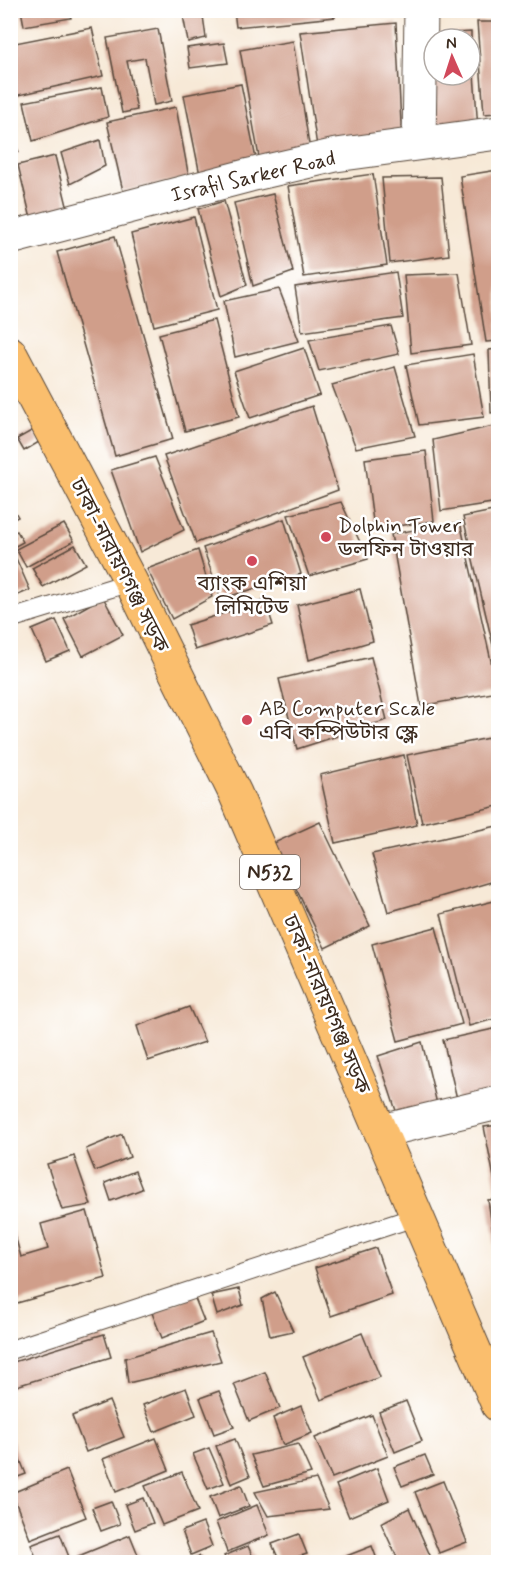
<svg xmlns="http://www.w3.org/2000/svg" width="509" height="1573" font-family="Mynerve,'Noto Sans Bengali',sans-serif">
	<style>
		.building { fill: #d09e8a }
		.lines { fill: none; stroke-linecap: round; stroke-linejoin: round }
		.lane-casing { stroke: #57473a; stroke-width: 20 }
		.street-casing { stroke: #57473a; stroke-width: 35 }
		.highway-casing { stroke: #57473a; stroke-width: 35 }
		.lane { stroke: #fff; stroke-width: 18 }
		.street { stroke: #fff; stroke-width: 33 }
		.highway { stroke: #fabe6d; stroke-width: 33 }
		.poi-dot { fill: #d1495b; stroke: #fff; stroke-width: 2 }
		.labels { text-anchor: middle; stroke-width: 5; stroke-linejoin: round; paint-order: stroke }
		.shield { fill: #fff; stroke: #766a62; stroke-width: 1.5 }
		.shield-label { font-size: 20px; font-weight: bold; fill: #3b2a1e }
		.street-label { font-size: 21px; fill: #3b2a1e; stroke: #fff }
		.poi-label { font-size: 21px; fill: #3b2a1e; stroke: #fff; text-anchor: start }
	</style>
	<rect width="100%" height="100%" fill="#fff"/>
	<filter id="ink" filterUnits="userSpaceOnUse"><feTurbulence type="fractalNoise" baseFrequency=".0167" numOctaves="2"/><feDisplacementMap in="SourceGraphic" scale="12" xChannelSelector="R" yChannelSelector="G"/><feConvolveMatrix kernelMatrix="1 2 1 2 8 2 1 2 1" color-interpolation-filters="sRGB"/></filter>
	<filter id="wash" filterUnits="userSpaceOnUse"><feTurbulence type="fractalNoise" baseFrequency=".008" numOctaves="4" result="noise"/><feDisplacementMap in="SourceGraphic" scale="24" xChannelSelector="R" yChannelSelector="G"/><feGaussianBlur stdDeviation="1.35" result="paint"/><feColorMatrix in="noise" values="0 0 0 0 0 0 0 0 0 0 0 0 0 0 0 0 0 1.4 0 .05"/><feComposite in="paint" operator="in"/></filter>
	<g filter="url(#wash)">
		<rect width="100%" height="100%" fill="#f7e9d7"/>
		<g id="blocks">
			<g class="building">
				<polygon points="10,10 16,27 10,28"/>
				<polygon points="21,10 69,10 71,18 24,26"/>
				<polygon points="182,10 220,10 220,14 203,16 206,38 188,42"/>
				<polygon points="234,10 333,10 335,17 236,27"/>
				<polygon points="477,22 498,22 498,113 484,114"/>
				<polygon points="396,23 402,144 318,153 300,32"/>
				<polygon points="92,28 103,76 10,97 10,44"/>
				<polygon points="158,29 172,101 154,105 145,58 127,61 137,110 122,113 107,38"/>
				<polygon points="471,32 471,39 434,39 434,75 470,75 472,46 478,129 428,135 422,35"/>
				<polygon points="293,41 311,157 260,163 240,50"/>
				<polygon points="224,43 228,63 190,68 187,48"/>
				<polygon points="241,84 258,169 201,180 184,95"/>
				<polygon points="102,87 108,117 33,141 24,102"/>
				<polygon points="176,107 189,178 123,191 107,122"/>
				<polygon points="10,135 19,152 10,157"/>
				<polygon points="100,140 105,166 70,184 61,153"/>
				<polygon points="55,156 69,214 32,223 18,165"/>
				<polygon points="498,170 498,341 486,342 460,176"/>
				<polygon points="373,174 387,265 304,277 288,186"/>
				<polygon points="441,177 449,255 390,263 382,178"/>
				<polygon points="10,189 18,212 10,214"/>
				<polygon points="273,194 293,272 253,286 234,203"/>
				<polygon points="224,201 247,285 221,296 198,209"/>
				<polygon points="194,217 217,310 154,326 131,234"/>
				<polygon points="115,236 173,439 115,456 57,252"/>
				<polygon points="396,272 403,318 302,332 295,287"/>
				<polygon points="459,273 471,345 411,353 404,275"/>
				<polygon points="279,289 299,341 235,357 224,301"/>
				<polygon points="214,320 239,417 185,431 159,334"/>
				<polygon points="391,326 399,354 319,371 309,340"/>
				<polygon points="304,348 320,395 250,418 234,371"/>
				<polygon points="498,349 498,412 491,413 489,350"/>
				<polygon points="473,354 484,417 419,425 406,365"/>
				<polygon points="395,367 415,436 356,448 332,385"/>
				<polygon points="312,406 338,490 196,543 164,456"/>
				<polygon points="498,425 498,502 441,511 433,440"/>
				<polygon points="33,430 39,442 24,451 17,439"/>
				<polygon points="10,451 16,462 10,464"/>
				<polygon points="426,451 434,521 374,529 365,459"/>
				<polygon points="155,457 184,530 140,552 111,470"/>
				<polygon points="341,502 368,559 309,576 288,515"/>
				<polygon points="10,503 18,517 10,521"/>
				<polygon points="498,510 498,667 463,517"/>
				<polygon points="284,519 301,574 221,599 203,548"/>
				<polygon points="460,522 498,692 421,706 391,534"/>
				<polygon points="64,524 74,541 26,567 16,549"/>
				<polygon points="17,531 23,542 10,549 10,534"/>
				<polygon points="75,545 86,564 43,587 32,568"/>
				<polygon points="198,550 212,597 172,619 147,569"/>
				<polygon points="15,556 30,590 11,598 10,558"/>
				<polygon points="360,589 373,641 309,660 297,605"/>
				<polygon points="103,597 123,635 83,656 64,619"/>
				<polygon points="265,600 273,625 195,650 187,625"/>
				<polygon points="56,620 70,651 46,661 32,630"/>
				<polygon points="371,657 387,720 297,749 279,679"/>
				<polygon points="498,736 498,806 422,823 407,755"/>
				<polygon points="404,755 417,825 335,843 320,775"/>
				<polygon points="320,822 370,926 325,948 274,843"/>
				<polygon points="497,826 498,880 388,912 372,854"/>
				<polygon points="498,900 498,1018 469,1026 441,914"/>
				<polygon points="436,927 462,1024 398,1041 372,944"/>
				<polygon points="189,1007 205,1042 148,1061 137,1026"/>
				<polygon points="498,1028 498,1094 458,1103 443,1040"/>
				<polygon points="422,1042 437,1104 400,1123 378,1056"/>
				<polygon points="498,1125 498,1192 497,1193 484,1127"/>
				<polygon points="122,1134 130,1157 95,1171 86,1149"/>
				<polygon points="74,1156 91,1205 62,1210 47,1164"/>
				<polygon points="135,1171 142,1189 111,1201 105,1183"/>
				<polygon points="498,1199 498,1259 497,1259 488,1200"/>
				<polygon points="87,1211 106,1278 10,1305 10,1233 14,1232 21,1257 48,1249 41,1224"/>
				<polygon points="376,1248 392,1295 331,1316 315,1268"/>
				<polygon points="239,1289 243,1305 217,1315 211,1295"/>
				<polygon points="275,1292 293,1331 270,1336 262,1299"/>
				<polygon points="194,1296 204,1321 162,1338 152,1313"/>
				<polygon points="211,1333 221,1361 128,1383 125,1358"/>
				<polygon points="362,1333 380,1377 321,1400 303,1357"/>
				<polygon points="104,1334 111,1357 10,1388 10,1363"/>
				<polygon points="265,1372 280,1408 249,1421 234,1384"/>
				<polygon points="186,1388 196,1415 154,1432 143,1405"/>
				<polygon points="219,1391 234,1427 214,1434 200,1398"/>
				<polygon points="109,1401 124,1437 86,1452 72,1416"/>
				<polygon points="406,1401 422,1441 395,1452 379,1412"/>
				<polygon points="301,1406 312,1433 283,1445 273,1418"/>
				<polygon points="372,1415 388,1456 332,1478 315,1438"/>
				<polygon points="10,1435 26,1474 10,1480"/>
				<polygon points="156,1438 169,1470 116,1492 103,1459"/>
				<polygon points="235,1439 250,1476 231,1484 216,1446"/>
				<polygon points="298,1444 311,1473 264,1486 251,1455"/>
				<polygon points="209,1448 224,1483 208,1489 193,1454"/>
				<polygon points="425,1455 433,1474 402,1486 394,1467"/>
				<polygon points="377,1468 389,1500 349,1517 336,1485"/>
				<polygon points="67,1470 86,1517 30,1539 12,1493"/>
				<polygon points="182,1472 198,1511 162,1525 145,1486"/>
				<polygon points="316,1479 329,1509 268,1516 255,1492"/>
				<polygon points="443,1481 467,1542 439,1553 415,1492"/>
				<polygon points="241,1485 249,1506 218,1518 210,1497"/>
				<polygon points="143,1498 153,1523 135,1530 125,1505"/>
				<polygon points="111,1501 120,1524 101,1531 92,1508"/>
				<polygon points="257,1505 269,1535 227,1552 216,1522"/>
				<polygon points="409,1508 433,1562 399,1562 381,1523"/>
				<polygon points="203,1523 212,1546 191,1555 182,1531"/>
				<polygon points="60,1534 71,1562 38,1562 31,1545"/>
				<polygon points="299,1534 307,1554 280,1562 272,1544"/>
				<polygon points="130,1535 141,1562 78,1562 76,1557"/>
				<polygon points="248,1546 255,1562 227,1562 224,1556"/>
				<polygon points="372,1546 378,1562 331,1562"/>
				<polygon points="199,1556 202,1562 183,1562"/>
			</g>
		</g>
	</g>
	<g filter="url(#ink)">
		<use href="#blocks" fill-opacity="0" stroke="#57473a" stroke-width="1.5"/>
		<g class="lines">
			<g class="lane-casing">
				<g id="lane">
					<polyline points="10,619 131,582"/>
					<polyline points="10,1350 418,1216"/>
				</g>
			</g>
			<g class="street-casing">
				<g id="street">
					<polyline points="419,143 421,10"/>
					<polyline points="10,238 250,175 336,155 498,133"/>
					<polyline points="382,1131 498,1103"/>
				</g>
			</g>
			<g class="highway-casing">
				<polyline id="highway" points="10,353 131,582 235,793 498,1405"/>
			</g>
			<use href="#lane" class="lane"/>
			<use href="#street" class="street"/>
			<use href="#highway" class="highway"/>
		</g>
	</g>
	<g class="poi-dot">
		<circle cx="326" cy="537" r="6"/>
		<circle cx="252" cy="561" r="6"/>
		<circle cx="247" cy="720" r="6"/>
	</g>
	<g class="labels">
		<rect class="shield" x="240" y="855" width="60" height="34" rx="4.5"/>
		<g class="shield-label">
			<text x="270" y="879">N532</text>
		</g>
		<g class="street-label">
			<text transform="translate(253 176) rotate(-13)" y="7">Israfil Sarker Road</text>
			<text transform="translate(120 565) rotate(63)" y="7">ঢাকা-নারায়ণগঞ্জ সড়ক</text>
			<text transform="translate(327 1004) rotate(67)" y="7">ঢাকা-নারায়ণগঞ্জ সড়ক</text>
		</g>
		<g class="poi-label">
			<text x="338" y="532">Dolphin Tower<tspan x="338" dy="24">ডলফিন টাওয়ার</tspan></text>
			<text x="252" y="590" text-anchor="middle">ব্যাংক এশিয়া<tspan x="252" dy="24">লিমিটেড</tspan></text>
			<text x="259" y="715">AB Computer Scale<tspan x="259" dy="24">এবি কম্পিউটার স্কেল</tspan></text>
		</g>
	</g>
	<rect width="509" height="1573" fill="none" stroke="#fff" stroke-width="36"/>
	<g transform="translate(452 57) rotate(357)"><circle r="28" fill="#ffffff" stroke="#b1aaa5" stroke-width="1.5"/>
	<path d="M0-4.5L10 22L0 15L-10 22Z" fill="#d1495b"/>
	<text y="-9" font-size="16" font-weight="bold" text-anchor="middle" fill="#3b2a1e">N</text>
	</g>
</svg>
